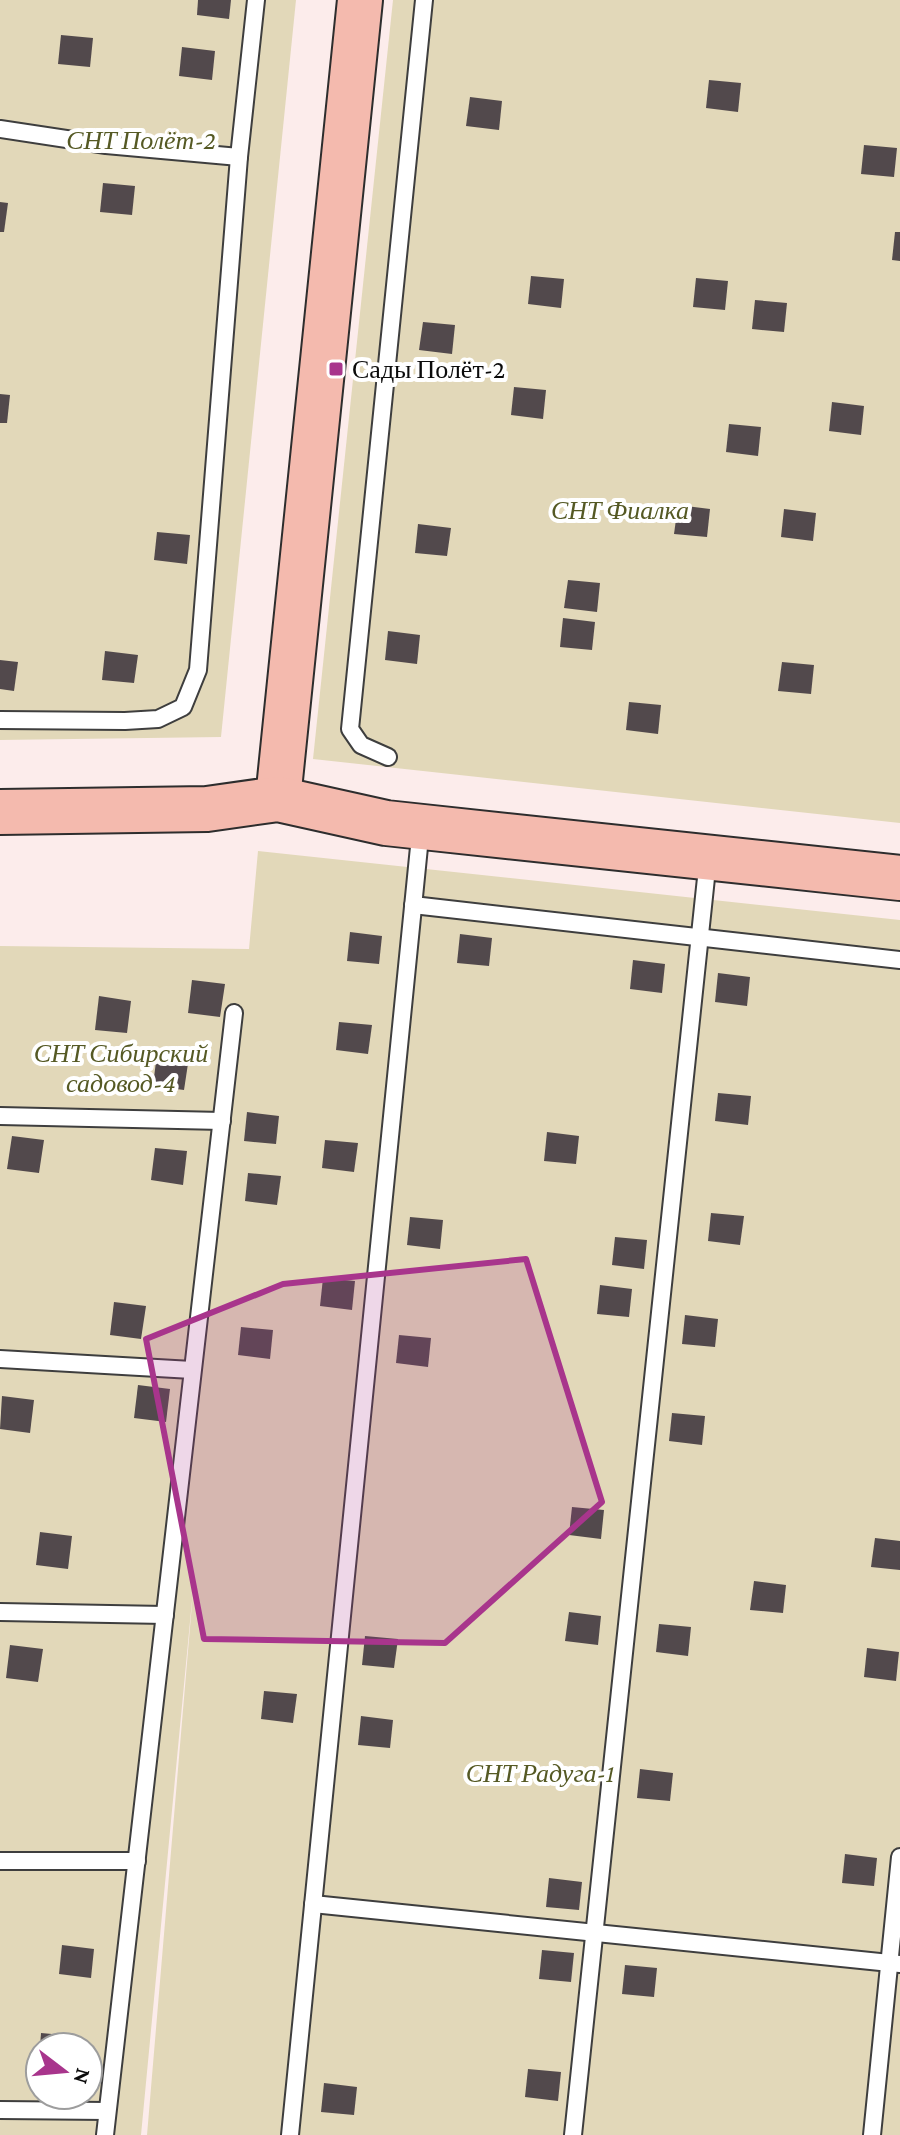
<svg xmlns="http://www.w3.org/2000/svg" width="900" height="2135" font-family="'Crimson Pro',serif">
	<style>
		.green { fill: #e2d8b9; fill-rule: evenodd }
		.building { fill: #52494c }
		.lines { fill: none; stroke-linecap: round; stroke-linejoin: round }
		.lane-casing { stroke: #3e3e3e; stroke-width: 20 }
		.secondary-casing { stroke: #2d2d2d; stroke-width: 48 }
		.lane { stroke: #fff; stroke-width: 16 }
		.secondary { stroke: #f4baae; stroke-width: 44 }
		.marked { fill: #a8358c; fill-opacity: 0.2; stroke: #a8358c; stroke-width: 6; stroke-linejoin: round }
		.poi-dot { fill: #a8358c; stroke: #fff; stroke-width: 3 }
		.labels { text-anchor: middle; stroke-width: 8; stroke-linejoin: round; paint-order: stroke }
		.park-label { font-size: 26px; font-style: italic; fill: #555924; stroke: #fff }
		.poi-label { font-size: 26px; fill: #0b0b0b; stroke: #fff; text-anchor: start }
	</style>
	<rect width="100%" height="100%" fill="#fceceb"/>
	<g class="green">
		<polygon points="0,0 296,0 221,737 0,740"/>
		<polygon points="393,0 900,0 900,823 313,759"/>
		<path d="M258,851l642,69v1215h-753l47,-555 -53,555h-141v-1189l249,3zM40,2047h48v48h-48z"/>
	</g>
	<g class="building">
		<polygon points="198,0 231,0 229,19 197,15"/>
		<polygon points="61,35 93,38 90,67 58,64"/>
		<polygon points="182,47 215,51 212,80 179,76"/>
		<polygon points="709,80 741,83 738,112 706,108"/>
		<polygon points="470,97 502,101 499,130 466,126"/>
		<polygon points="864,145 897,148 894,177 861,174"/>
		<polygon points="103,183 135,186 132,215 100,212"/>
		<polygon points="0,202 8,203 4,232 0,232"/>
		<polygon points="895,232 900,232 900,261 892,260"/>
		<polygon points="531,276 564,279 561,308 528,304"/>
		<polygon points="696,278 728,281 725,310 693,307"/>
		<polygon points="755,300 787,303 784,332 752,329"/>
		<polygon points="423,322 455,325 452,354 419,350"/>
		<polygon points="514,387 546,390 543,419 511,415"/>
		<polygon points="0,394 10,395 7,423 0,423"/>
		<polygon points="832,402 864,406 861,435 829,431"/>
		<polygon points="729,424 761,427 758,456 726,452"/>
		<polygon points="678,505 710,509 707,537 674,534"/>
		<polygon points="784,509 816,513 813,541 781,537"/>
		<polygon points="418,524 451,528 447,556 415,553"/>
		<polygon points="157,532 190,535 187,564 154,560"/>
		<polygon points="568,580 600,583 597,612 564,608"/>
		<polygon points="563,618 595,622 592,650 560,647"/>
		<polygon points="388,631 420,635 417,664 385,660"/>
		<polygon points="105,651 138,655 134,683 102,680"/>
		<polygon points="0,660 18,662 14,691 0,689"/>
		<polygon points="782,662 814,665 811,694 778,691"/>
		<polygon points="629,702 661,705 658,734 626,730"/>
		<polygon points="350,932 382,936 379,964 347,961"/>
		<polygon points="460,934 492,938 489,966 457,963"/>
		<polygon points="633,960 665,964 662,993 630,989"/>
		<polygon points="718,973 750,977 747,1006 715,1002"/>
		<polygon points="192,980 225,984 220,1017 188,1013"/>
		<polygon points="99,996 131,1001 127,1033 95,1030"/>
		<polygon points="339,1022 372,1025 368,1054 336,1050"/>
		<polygon points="157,1053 189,1057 184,1090 153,1086"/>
		<polygon points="718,1093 751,1096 748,1125 715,1121"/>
		<polygon points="247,1112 279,1116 276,1144 244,1141"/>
		<polygon points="547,1132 579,1136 576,1164 544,1161"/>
		<polygon points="12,1136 44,1140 39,1173 7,1169"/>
		<polygon points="325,1140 358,1143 354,1172 322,1168"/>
		<polygon points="155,1148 187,1151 183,1185 151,1180"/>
		<polygon points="248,1173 281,1176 277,1205 245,1201"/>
		<polygon points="711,1213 744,1216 740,1245 708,1241"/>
		<polygon points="410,1217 443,1220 440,1249 407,1245"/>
		<polygon points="615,1237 647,1240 644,1269 612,1265"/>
		<polygon points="323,1278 355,1281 352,1310 320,1306"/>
		<polygon points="600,1285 632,1289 629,1317 597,1314"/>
		<polygon points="114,1302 146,1306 141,1339 110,1335"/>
		<polygon points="685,1315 718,1319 715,1347 682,1344"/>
		<polygon points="241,1327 273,1330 270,1359 238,1355"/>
		<polygon points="399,1335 431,1338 428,1367 396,1363"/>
		<polygon points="138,1385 170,1389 166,1422 134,1418"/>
		<polygon points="2,1396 34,1400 30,1433 0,1429"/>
		<polygon points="672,1413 705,1416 702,1445 669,1441"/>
		<polygon points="572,1507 604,1510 601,1539 569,1535"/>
		<polygon points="40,1532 72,1536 68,1569 36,1565"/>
		<polygon points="875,1538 900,1541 900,1570 871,1567"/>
		<polygon points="754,1581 786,1585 783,1613 750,1610"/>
		<polygon points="569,1612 601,1616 598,1645 565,1641"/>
		<polygon points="659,1624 691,1627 688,1656 656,1652"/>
		<polygon points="365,1636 398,1639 394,1668 362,1665"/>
		<polygon points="10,1645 43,1649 38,1682 6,1678"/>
		<polygon points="867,1648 899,1652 896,1681 864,1677"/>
		<polygon points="264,1691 297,1694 293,1723 261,1719"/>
		<polygon points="361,1716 393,1720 390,1748 358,1745"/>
		<polygon points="640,1769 673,1773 670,1801 637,1798"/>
		<polygon points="845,1854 877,1858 874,1886 842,1883"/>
		<polygon points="549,1878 582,1882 579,1910 546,1907"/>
		<polygon points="62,1945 94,1949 91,1978 59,1974"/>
		<polygon points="542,1950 574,1953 571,1982 539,1979"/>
		<polygon points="625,1965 657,1968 654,1997 622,1994"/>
		<polygon points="41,2033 74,2036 73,2047 40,2047"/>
		<polygon points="528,2069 561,2072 558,2101 525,2097"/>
		<polygon points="324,2083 357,2087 354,2115 321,2112"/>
	</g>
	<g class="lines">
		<g class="lane-casing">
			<g id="lane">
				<polyline points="0,129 106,145 239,157"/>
				<polyline points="0,720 125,721 158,719 183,707 198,670 239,157 256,0"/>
				<polyline points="388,757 361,745 350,729 424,0"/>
				<polyline points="413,905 900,960"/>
				<polyline points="0,1116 222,1121"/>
				<polyline points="0,1359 192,1370"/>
				<polyline points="0,1612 165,1615"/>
				<polyline points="0,1861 137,1861"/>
				<polyline points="313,1904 900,1964"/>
				<polyline points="0,2110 107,2111"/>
				<polyline points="105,2135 234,1013"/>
				<polyline points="290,2135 421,827"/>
				<polyline points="573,2135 708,859"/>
				<polyline points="872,2135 900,1857"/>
			</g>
		</g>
		<g class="secondary-casing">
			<g id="secondary">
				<polyline points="278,799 360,0"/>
				<polyline points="0,812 207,809 278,799 386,823 900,878"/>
			</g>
		</g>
		<use href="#lane" class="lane"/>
		<use href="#secondary" class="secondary"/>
	</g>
	<path class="marked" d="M526,1259l76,243 -157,141 -241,-4 -58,-300 137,-55z"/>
	<rect class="poi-dot" x="328" y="361" width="16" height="16" rx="4"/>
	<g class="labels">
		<g class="park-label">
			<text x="141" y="149">СНТ Полёт-2</text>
			<text x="620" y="519">СНТ Фиалка</text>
			<text x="121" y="1062">СНТ Сибирский<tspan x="121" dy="30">садовод-4</tspan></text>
			<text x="540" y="1782">СНТ Радуга-1</text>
		</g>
		<g class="poi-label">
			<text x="352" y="378">Сады Полёт-2</text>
		</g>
	</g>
	<g transform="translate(64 2071) rotate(106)"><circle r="38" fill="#ffffff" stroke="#9d9d9d" stroke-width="2"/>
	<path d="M0-6L14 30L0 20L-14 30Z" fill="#a8358c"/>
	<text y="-12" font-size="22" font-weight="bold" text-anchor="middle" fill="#0b0b0b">N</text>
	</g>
</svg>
